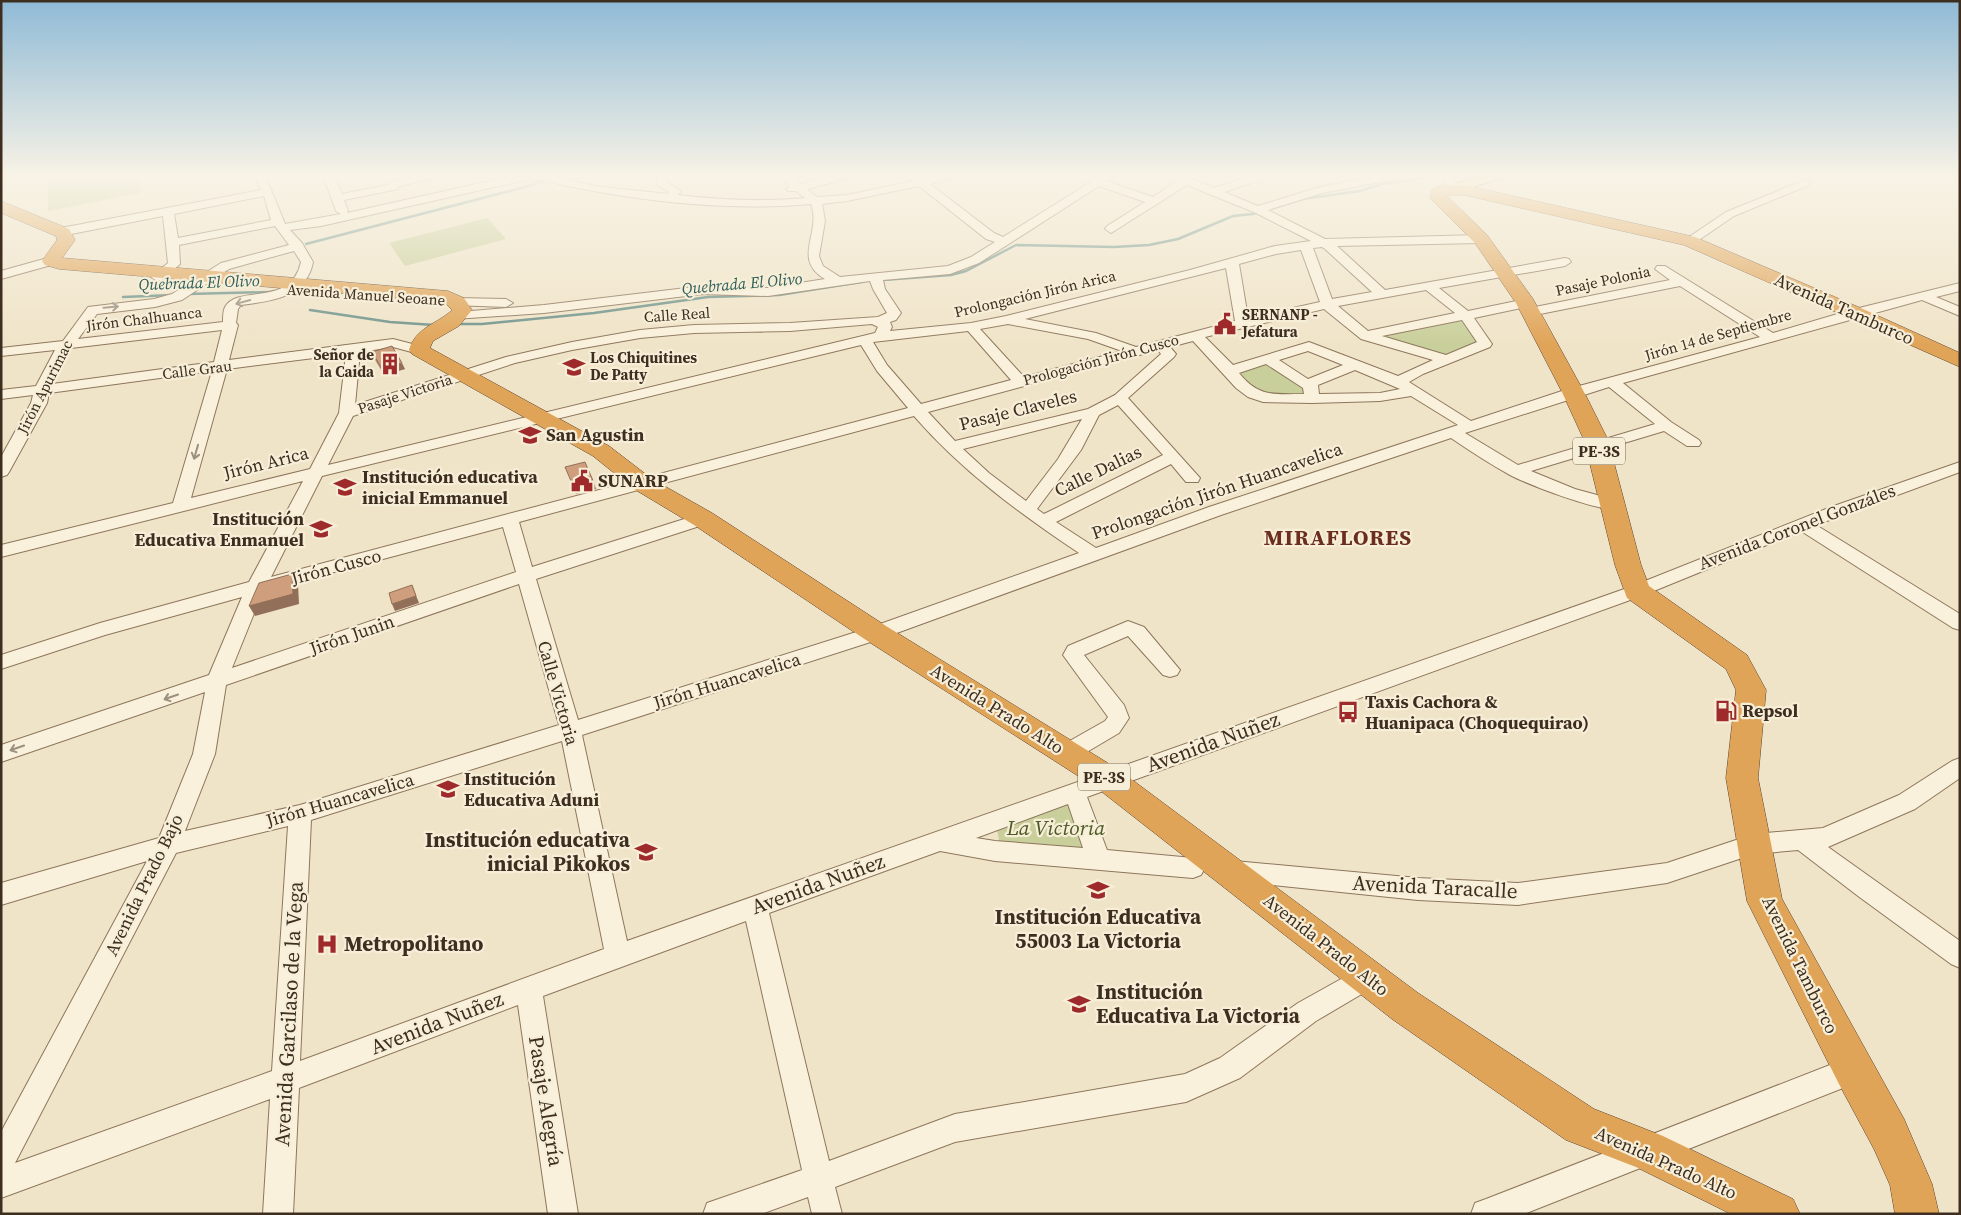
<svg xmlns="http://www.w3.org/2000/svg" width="1961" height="1215" font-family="'Source Serif 4',serif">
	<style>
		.green { fill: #c9cf9b }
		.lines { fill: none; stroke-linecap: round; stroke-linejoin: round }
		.stream { stroke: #6f938a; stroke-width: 2.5 }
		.minor-casing { stroke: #8d765c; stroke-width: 2 }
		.major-casing { stroke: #5b4430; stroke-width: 2 }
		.highway-casing { stroke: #5b4430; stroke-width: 1 }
		.minor { fill: #faf1dc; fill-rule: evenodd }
		.major { fill: #f3d9a0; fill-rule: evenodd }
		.highway { fill: #e0a458; fill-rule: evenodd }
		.wall { fill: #b2896c }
		.shaded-wall { fill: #916f58 }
		.building { fill: #cf9f7d; stroke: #916f58 }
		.oneway { stroke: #9c907e }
		.labels { text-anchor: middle; stroke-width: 4.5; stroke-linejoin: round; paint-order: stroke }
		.far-street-label { font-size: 15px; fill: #3d2e20; stroke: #f7eed8 }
		.far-poi-label { font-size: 15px; font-weight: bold; fill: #3d2e20; stroke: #f7eed8; text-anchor: start }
		.far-water-label { font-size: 16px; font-style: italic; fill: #2f5d5a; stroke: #f7eed8 }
		.shield { fill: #f7eed8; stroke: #756857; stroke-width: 1 }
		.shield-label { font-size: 16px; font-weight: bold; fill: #3d2e20 }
		.street-label { font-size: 18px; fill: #3d2e20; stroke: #f7eed8 }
		.poi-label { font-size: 18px; font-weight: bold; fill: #3d2e20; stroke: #f7eed8; text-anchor: start }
		.near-street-label { font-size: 21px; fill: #3d2e20; stroke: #f7eed8 }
		.near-park-label { font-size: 21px; font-style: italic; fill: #4d5a26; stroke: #f7eed8 }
		.near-poi-label { font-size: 21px; font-weight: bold; fill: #3d2e20; stroke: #f7eed8; text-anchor: start }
		.district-label { font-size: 22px; font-weight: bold; letter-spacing: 1px; fill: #6b2e1e; stroke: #f7eed8 }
	</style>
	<rect width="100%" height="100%" fill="#f0e4c8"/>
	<g class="green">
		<polygon points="48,175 138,175 141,193 48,211"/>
		<polygon points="487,218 506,239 405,266 389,243"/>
		<polygon points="1465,318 1484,344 1444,355 1381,336"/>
		<polygon points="1264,363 1308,389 1302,397 1253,393 1238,373"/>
		<polygon points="1069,797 1091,855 1000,846 997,829"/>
	</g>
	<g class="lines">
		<g class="stream">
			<polyline points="306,244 525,187 564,175"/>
			<polyline points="883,280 951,275 966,271 1016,245 1114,247 1149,245 1178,239 1233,216 1253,214 1303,199 1360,191 1382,184 1414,180 1431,175"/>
			<polyline points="188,294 271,292"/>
			<polyline points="123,297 173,295"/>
			<polyline points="310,310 390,322 434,325"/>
			<polyline points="456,324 482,324 594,313 708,297 779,295 861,282"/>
		</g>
		<g class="minor-casing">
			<g id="minor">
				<path d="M255,175h10l20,49 56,-10 -5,-3 -13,-36h10l9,19 46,-9 1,-3 32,-7h21l-1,2 -42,9 -1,3 -54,11 4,11 -1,2 170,-38h29l48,11 74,8 1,-2 -12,-7 -1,-10h10l2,8 13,8 -3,4c43,5 84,7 127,3l-9,-7h-8l-2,-2 4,-3 -11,-11h12l10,9 35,-9h18l-1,2 -46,12 10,8 30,-2 66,-14 -4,-4 1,-2h8l5,4 16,-4h19l-1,2 -27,7 64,49 9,4 99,-62h12l-8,6 47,16 24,-16 -9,-6h14l32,13 41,-13h16l-1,2 -46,15 34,14 62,-19 63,-12h23l-5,3 -79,15 -54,17 57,29 156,-4 6,4 -6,4 -144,3 48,44 180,-32 4,1 2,3 -6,4 -126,22 29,23 58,-12 7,4 -7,4 -52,11 18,26 -2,3 -67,27 -14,8 62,39 97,-32 192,-52 -80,-51 -150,30 -7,-4 7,-4 140,-28 -15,-11 2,-3h8l108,67 78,-23 109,-27v8l-24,6 24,10v9l-38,-16 -299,83 48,39 28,18 2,3 -2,3h-12l-23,-15 -133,40 44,18 44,12 2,4 -2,4c-18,4 -92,-25 -109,-34 -20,-11 -40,-24 -59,-37l-230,77 -338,123 -301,97 45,206 1003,-354 201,-80 129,-45v10l-144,53 144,89v16l-7,-2 -152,-97 -157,64 -557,202 20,53 86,8 8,3 4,7 -4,7 -8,3 -198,-17 -55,-10 -171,62 60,248 126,-47 230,-40 35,-16 78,-55 61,-34 9,-4 9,4 4,8 -4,8 -61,36 -76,57 -54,24 -231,40 -120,45 7,27h-30l-4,-17 -47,17h-58l4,-11 95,-33 -56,-249 -203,75 35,218h-30l-30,-209 -219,83 -6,126h-30l7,-115 -269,99v-66l146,-271 -146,44v-22l158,-45 34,-84 12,-62 -204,70v-17l208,-70 33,-78 -137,38 -104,34v-14l99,-32 149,-41 54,-101 -302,76v-12l172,-42 39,-132 -163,22 -2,10 -38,69 -2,3 -6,2v-20l30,-54 2,-8 -32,4v-9l35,-4 19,-36 -54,6v-8l62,-7 25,-34 66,-8 18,-5 49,-31 68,-18 -14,-19 -96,19 1,19 -18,16 -5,1 -6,-4 17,-14 -5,-47 -102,20 -6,-4 6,-4 200,-38zM540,180c88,20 181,32 271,24 11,29 -20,55 14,75l-57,9 -65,-2 -159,19 -85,7 -5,1 -2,3 2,3 90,-6 159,-19 65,2 102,-15 3,8 14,24 -9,4 -88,6 -96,2 -54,5 -68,12 -66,15 -151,48 5,-53 33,-5 26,7 5,-1 2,-3 -2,-3 -31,-8 -164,21 9,-35 -2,-2 2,-14 3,-4c30,-4 65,-7 72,-43l-11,-19 -12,-13 31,-4 200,-45zM1187,185l69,28 55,28 -36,5 -85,24 -184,46 -35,7 -81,8 2,-4 -2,-5 6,-2 5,-7 -16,-24 -2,-9 67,-6 29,-11 120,-77 46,16 -38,24 -2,3 6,4zM919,186l67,53 9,3 -24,15 -23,9 -108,11 -17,-11 -4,-10 6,-35 -3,-17 25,-3zM264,196l7,24 -93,18 -4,-24zM1322,247l3,2 47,43 -40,7 -19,-51zM1301,250l19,52 -72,16 -9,-54 37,-10zM294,251l7,11c-10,46 -63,22 -76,45 -2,4 -2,10 -2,15l-145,17 19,-25 58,-7 27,-7 47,-31zM1226,268l9,53 -99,26 -40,-14 -71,-14zM1426,290l29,23 -87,18 -30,-25zM1324,309l37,30 72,21 -35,16 -89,-34 -76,23 -28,-28zM1462,320l15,22 -31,13 -64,-19zM872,324l6,3 -3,6 -547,132 25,-49 162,-53 57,-13 68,-12 54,-5 96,-2zM1008,324l80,15 34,12 -98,26 -44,-48zM222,330l-8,32 -162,22 13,-27 6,-9zM968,331l43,49 -90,24 -34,-39 -14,-23zM1193,341l43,47 12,9 15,5 49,1 68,-2 31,-5 47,29 -249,82 -113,41 -40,-26 115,-58 15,18h12l2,-4 -72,-80 46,-41 2,-3 -6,-7zM861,345l16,26 31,37 -637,169 51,-101zM1158,350l3,4 -46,41 -27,14 -133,32 -27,-29zM1308,351l35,14 -35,14 -29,-19zM346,354l-7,59 -29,56 -119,29 36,-129zM1266,364l37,24 1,6c-29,0 -45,4 -65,-21zM1355,370l45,19 -20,4 -61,1 -1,-9zM1609,387l46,37 -137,41 -53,-32zM1118,405l45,50 -119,59 -7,-5 44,-59 18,-35zM914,416c48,55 105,97 165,137l-210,75 -291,92 -42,-141 173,-56 3,-4 -3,-4 -6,-1 -6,1 -165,52 -13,-45zM1082,419l-24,40 -32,42 -37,-28 -26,-24zM503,527l13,45 -284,96 31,-77zM519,584l40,141 -259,80 -115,26 30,-77 11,-69zM562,741l42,208 -304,112 11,-241zM1068,804l15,44 -88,-7 -19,-3zM288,826l-16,245 -257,92 161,-310z"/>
				<polygon points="1442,175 1452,175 1460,189 1458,191 1450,191"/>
				<polygon points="1805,180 1811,183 1809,185 1734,216 1693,244 1689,245 1683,241 1726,212"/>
				<polygon points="51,257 57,261 55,264 1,279 1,271"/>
				<polygon points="457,298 506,299 513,303 506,307 452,305 450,302 452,299"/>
				<polygon points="1128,621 1144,627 1180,670 1177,675 1170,677 1163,675 1128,636 1084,655 1124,705 1129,718 1119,733 1075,759 1067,761 1059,759 1056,753 1059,747 1105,721 1108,717 1063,655 1068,646"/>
				<polygon points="1960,758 1960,778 1915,809 1828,847 1960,941 1960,968 1951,964 1858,896 1798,850 1754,854 1667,883 1518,905 1418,900 1234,881 1226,878 1222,871 1226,864 1234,861 1418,878 1518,883 1667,863 1754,834 1823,828 1899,795 1952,761"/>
				<polygon points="1853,1056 1863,1060 1867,1070 1863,1080 1853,1084 1524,1214 1471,1214 1475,1203 1486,1199"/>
			</g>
		</g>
		<g class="major-casing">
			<polygon id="major" points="1483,175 1504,175 1502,178 1454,193 1449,192 1447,189 1449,186"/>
		</g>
		<g class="highway-casing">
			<g id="highway">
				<polygon points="1444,185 1464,185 1695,237 1863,309 1960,353 1960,367 1684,245 1464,195 1446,195 1487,235 1533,299 1584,392 1608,440 1641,565 1649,586 1747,655 1766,690 1758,778 1782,899 1904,1119 1932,1184 1939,1214 1895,1214 1890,1185 1874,1149 1839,1084 1747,901 1726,778 1736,690 1726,669 1627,598 1615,565 1584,440 1562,392 1516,303 1475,243 1430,198 1432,190"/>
				<path d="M1,201l68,28 6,11 -13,18 386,33 16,7 8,12 -13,16 -26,15 -3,7 179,98 43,33 60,34 174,113 233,144 299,223 176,116 69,27 130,63 7,15h-69l-95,-47 -70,-27 -174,-121 -295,-231 -231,-148 -172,-115 -60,-36 -41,-33 -181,-102 -3,-4c7,-22 25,-25 41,-38l2,-2 -8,-8 -385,-33 -14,-4 -3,-4 15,-21 -1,-4 -55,-23z"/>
			</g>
		</g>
		<use href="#minor" class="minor"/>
		<use href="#major" class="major"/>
		<use href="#highway" class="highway"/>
	</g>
	<polygon class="wall" points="372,352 405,369 384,375 374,358"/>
	<g class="shaded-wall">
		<polygon points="402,363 405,369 384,375 382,369"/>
		<polygon points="594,483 596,489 576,494 574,488"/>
		<polygon points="292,574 298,584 299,604 255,616 249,606"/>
		<polygon points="412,585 419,603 395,611 392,604"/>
	</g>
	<g class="building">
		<polygon points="392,346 402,363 382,369 372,352"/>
		<polygon points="585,462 594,483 574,488 565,467"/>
		<polygon points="292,574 293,594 249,606 259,583"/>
		<polygon points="412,585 416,596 392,604 389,593"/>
	</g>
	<defs><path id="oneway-shaft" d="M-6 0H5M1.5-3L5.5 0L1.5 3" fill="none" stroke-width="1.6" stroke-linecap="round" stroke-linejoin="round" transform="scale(1.25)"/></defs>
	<g class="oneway">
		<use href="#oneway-shaft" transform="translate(243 302) rotate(165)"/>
		<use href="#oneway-shaft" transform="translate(111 307) rotate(-5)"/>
		<use href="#oneway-shaft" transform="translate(196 452) rotate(106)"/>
		<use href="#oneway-shaft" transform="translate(171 697) rotate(161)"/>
		<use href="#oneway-shaft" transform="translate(17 748) rotate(161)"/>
	</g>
	<linearGradient id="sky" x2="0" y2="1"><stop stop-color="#8fbad6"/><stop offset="0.51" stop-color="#f8f3e6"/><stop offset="1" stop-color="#f8f3e6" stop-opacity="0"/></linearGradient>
	<rect width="1961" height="345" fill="url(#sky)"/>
	<defs>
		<g id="civic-bare" transform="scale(1.725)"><path d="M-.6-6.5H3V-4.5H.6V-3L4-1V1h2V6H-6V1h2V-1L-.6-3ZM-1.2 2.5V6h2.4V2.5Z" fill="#9e2a2b" stroke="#f7eed8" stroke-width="2.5" paint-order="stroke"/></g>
		<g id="building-bare" transform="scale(1.725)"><path d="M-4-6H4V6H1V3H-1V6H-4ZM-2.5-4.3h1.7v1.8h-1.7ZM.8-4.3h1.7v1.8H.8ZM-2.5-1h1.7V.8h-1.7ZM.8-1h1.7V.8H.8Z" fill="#9e2a2b" stroke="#f7eed8" stroke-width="2.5" paint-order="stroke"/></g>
		<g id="school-bare" transform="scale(1.725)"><path d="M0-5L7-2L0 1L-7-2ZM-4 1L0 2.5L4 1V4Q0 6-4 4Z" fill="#9e2a2b" stroke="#f7eed8" stroke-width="2.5" paint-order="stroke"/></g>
		<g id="fuel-bare" transform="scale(1.725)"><path d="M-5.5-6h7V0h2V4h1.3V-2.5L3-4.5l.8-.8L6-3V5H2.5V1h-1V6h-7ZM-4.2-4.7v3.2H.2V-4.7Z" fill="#9e2a2b" stroke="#f7eed8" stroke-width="2.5" paint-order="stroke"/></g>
		<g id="bus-bare" transform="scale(1.725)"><path d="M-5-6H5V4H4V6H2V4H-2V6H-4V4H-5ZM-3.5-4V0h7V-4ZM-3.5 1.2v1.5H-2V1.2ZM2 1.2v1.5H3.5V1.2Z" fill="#9e2a2b" stroke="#f7eed8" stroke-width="2.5" paint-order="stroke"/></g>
		<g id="hospital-bare" transform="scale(1.725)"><path d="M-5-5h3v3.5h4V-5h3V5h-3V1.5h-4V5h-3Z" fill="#9e2a2b" stroke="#f7eed8" stroke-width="2.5" paint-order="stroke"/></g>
	</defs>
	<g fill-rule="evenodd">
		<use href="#civic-bare" x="1225" y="324"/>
		<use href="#building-bare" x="390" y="364"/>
		<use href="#school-bare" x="574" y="367"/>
		<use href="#school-bare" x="530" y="435"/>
		<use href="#civic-bare" x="582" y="481"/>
		<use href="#school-bare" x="345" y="487"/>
		<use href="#school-bare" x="321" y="529"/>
		<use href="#fuel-bare" x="1726" y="711"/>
		<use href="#bus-bare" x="1348" y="712"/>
		<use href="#school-bare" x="448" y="789"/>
		<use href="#school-bare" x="646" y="852"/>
		<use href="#school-bare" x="1098" y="890"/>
		<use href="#hospital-bare" x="327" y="944"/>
		<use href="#school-bare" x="1079" y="1004"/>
	</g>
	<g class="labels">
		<g class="far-street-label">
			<text transform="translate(1603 281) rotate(-12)" y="5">Pasaje Polonia</text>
			<text transform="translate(1035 294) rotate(-13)" y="5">Prolongación Jirón Arica</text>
			<text transform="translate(366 295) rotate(4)" y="5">Avenida Manuel Seoane</text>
			<text transform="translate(677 315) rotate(-4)" y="5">Calle Real</text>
			<text transform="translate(144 319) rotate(-7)" y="5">Jirón Chalhuanca</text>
			<text transform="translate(1718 335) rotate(-16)" y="5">Jirón 14 de Septiembre</text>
			<text transform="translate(1101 360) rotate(-15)" y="5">Prologación Jirón Cusco</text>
			<text transform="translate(197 370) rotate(-7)" y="5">Calle Grau</text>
			<text transform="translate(45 387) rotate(-63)" y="5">Jirón Apurimac</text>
			<text transform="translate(405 394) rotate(-18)" y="5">Pasaje Victoria</text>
		</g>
		<g class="far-poi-label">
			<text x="1242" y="320">SERNANP -<tspan x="1242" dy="17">Jefatura</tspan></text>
			<text x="374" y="360" text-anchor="end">Señor de<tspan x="374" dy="17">la Caida</tspan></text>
			<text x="590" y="363">Los Chiquitines<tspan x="590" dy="17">De Patty</tspan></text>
		</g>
		<g class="far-water-label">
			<text transform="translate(199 282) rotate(-2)" y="6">Quebrada El Olivo</text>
			<text transform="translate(742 283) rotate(-5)" y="6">Quebrada El Olivo</text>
		</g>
		<g class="shield">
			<rect x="1573" y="437.5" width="52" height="27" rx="4"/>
			<rect x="1078" y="763.5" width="52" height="27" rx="4"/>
		</g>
		<g class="shield-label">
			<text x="1599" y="457">PE-3S</text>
			<text x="1104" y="783">PE-3S</text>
		</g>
		<g class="street-label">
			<text transform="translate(1844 309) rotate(24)" y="6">Avenida Tamburco</text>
			<text transform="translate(1018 410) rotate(-14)" y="6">Pasaje Claveles</text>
			<text transform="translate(266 463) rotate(-14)" y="6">Jirón Arica</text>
			<text transform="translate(1098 471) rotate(-26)" y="6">Calle Dalias</text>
			<text transform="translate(1217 491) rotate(-19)" y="6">Prolongación Jirón Huancavelica</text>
			<text transform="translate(1797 527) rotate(-21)" y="6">Avenida Coronel Gonzáles</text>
			<text transform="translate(336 567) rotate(-15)" y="6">Jirón Cusco</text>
			<text transform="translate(352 635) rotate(-19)" y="6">Jirón Junin</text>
			<text transform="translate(727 681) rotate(-17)" y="6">Jirón Huancavelica</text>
			<text transform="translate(558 693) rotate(74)" y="6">Calle Victoria</text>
			<text transform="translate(997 709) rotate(32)" y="6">Avenida Prado Alto</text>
			<text transform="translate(340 800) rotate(-16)" y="6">Jirón Huancavelica</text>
			<text transform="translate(144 885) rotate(-64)" y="6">Avenida Prado Bajo</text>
			<text transform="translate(1326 945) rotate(38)" y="6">Avenida Prado Alto</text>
			<text transform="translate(1800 965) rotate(64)" y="6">Avenida Tamburco</text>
			<text transform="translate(1666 1163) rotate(24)" y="6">Avenida Prado Alto</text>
		</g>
		<g class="poi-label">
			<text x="546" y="441">San Agustin</text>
			<text x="362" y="483">Institución educativa<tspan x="362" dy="21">inicial Emmanuel</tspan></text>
			<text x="598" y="487">SUNARP</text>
			<text x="304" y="525" text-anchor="end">Institución<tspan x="304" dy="21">Educativa Enmanuel</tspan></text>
			<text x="1365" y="708">Taxis Cachora &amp;<tspan x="1365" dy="21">Huanipaca (Choquequirao)</tspan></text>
			<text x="1742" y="717">Repsol</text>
			<text x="464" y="785">Institución<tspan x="464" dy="21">Educativa Aduni</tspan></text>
		</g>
		<g class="near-street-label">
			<text transform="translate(1213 742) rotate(-20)" y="7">Avenida Nuñez</text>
			<text transform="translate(818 884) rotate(-20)" y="7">Avenida Nuñez</text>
			<text transform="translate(1435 887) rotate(3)" y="7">Avenida Taracalle</text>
			<text transform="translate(289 1014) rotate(-87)" y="7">Avenida Garcilaso de la Vega</text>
			<text transform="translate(437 1023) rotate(-21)" y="7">Avenida Nuñez</text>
			<text transform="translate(546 1101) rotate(81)" y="7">Pasaje Alegría</text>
		</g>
		<g class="near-park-label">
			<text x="1056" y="835">La Victoria</text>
		</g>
		<g class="near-poi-label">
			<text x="630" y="847" text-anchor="end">Institución educativa<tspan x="630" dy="24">inicial Pikokos</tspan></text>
			<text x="1098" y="924" text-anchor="middle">Institución Educativa<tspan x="1098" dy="24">55003 La Victoria</tspan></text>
			<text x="344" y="951">Metropolitano</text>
			<text x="1096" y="999">Institución<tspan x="1096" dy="24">Educativa La Victoria</tspan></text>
		</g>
		<g class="district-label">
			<text x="1338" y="545">MIRAFLORES</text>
		</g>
	</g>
	<rect width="1961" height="1215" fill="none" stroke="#3d2e20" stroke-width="5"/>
</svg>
